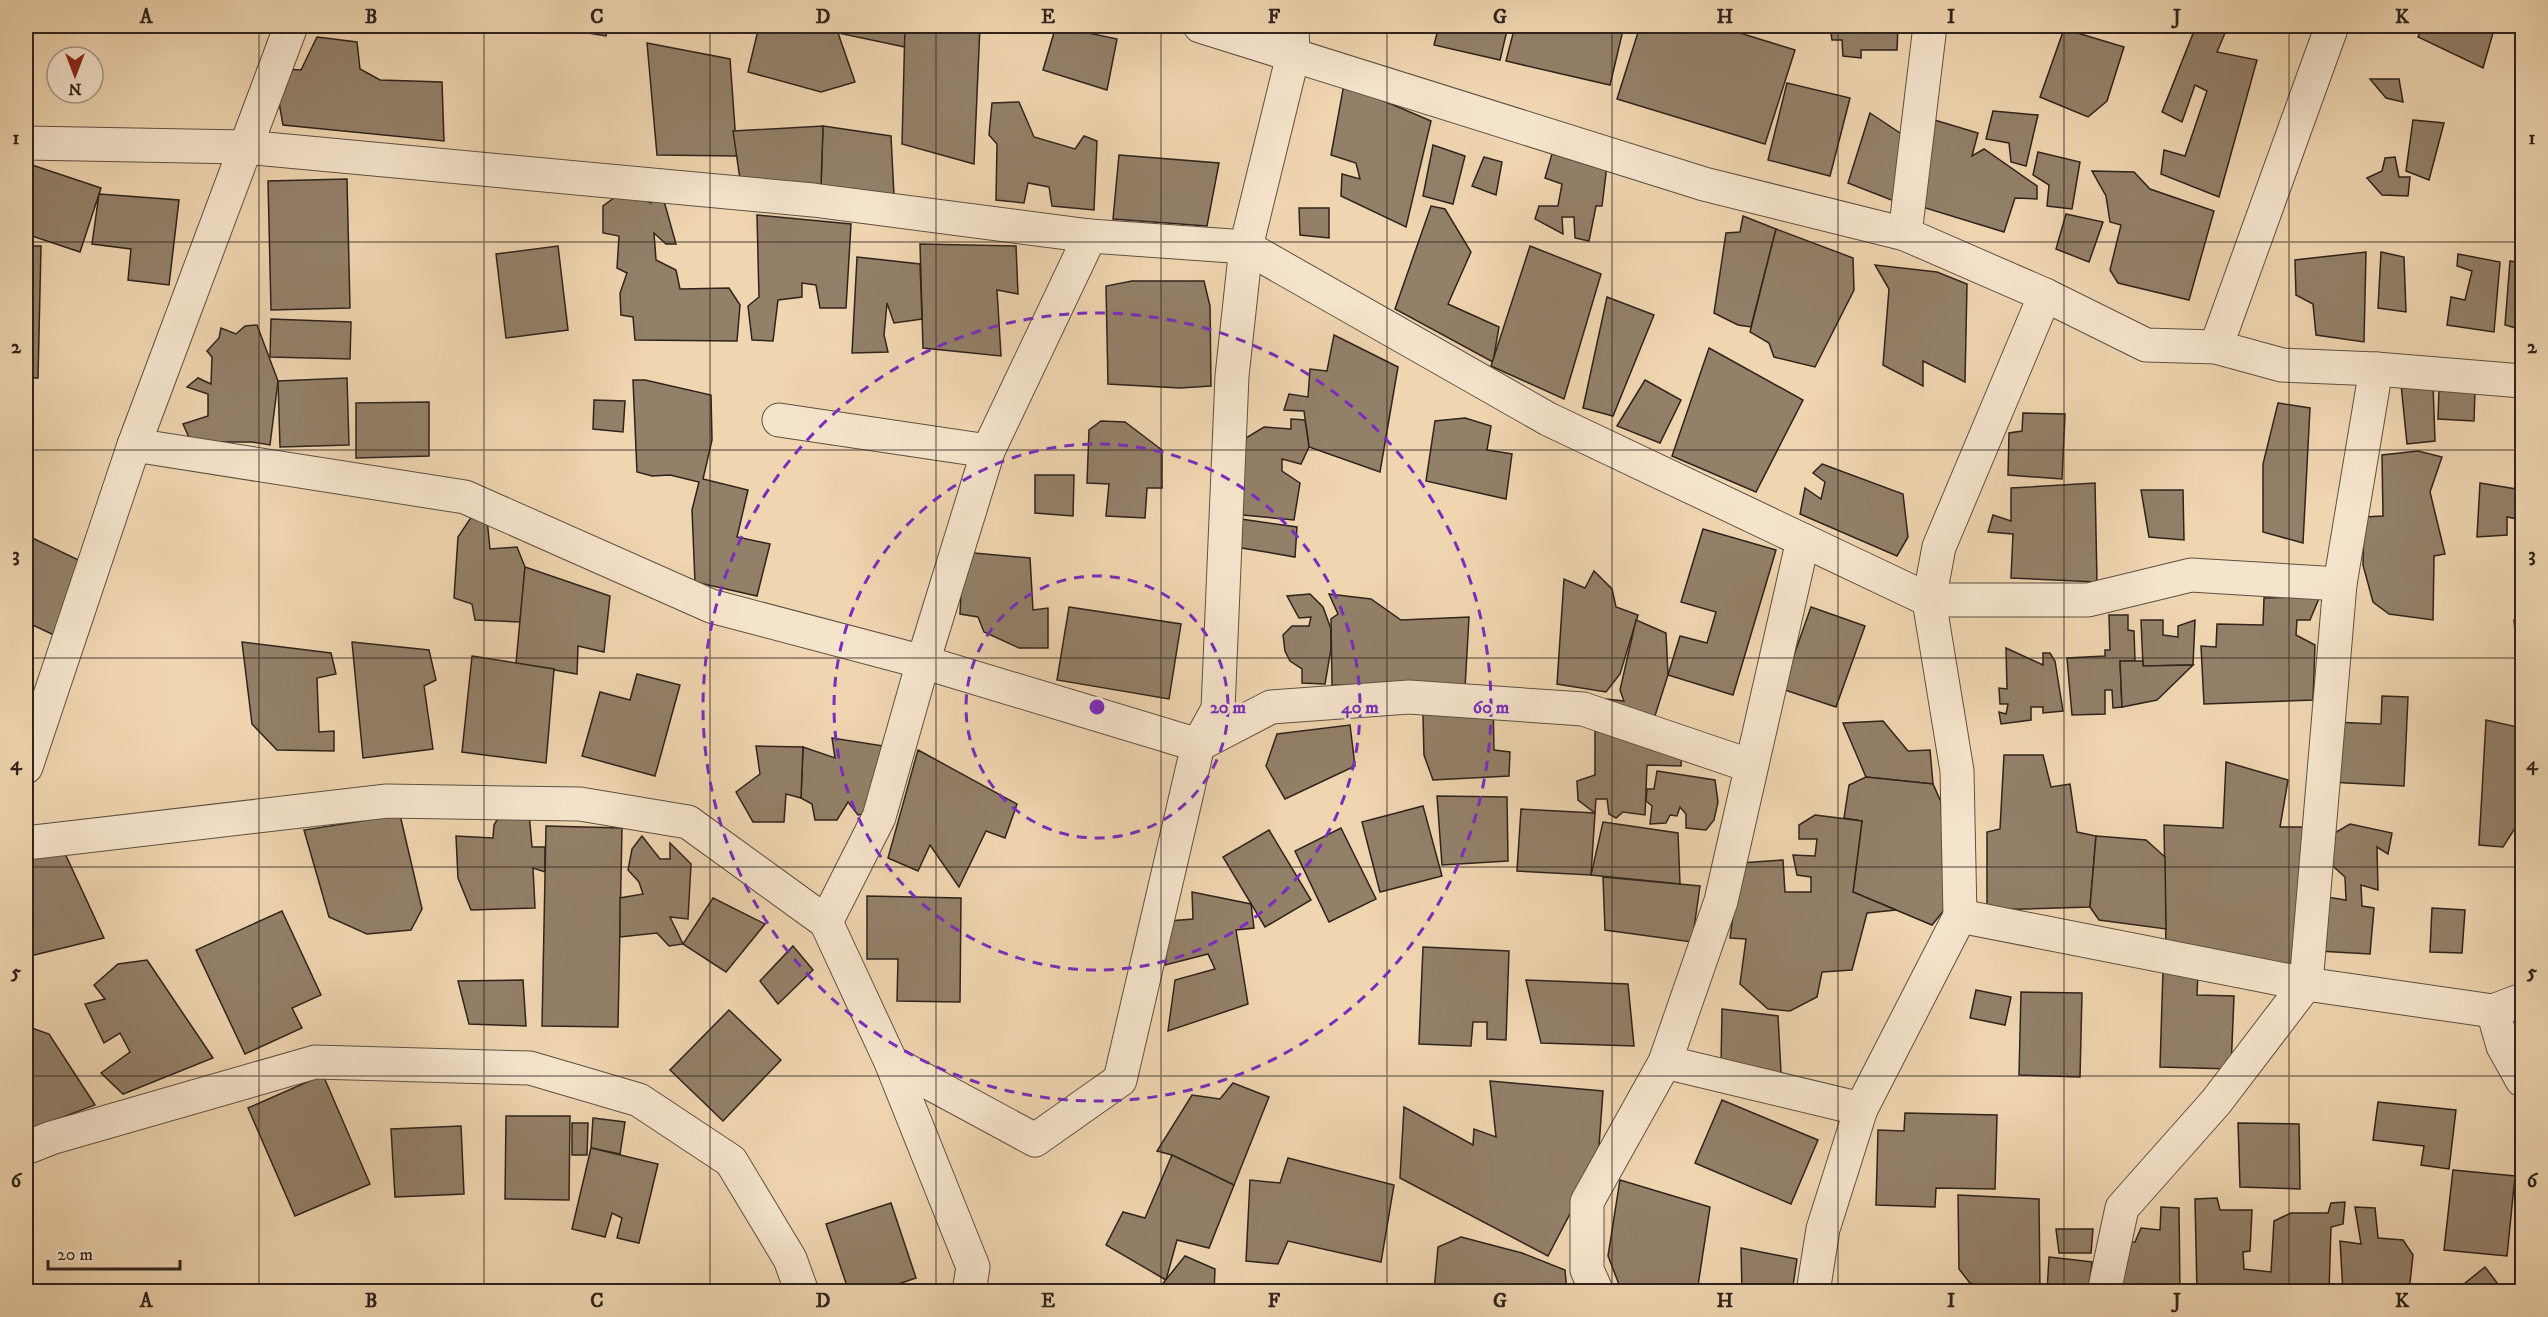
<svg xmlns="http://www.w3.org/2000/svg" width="2548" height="1317" font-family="'IM FELL DW Pica',serif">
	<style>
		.building { fill: #938069; stroke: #2f231d; stroke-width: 1.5 }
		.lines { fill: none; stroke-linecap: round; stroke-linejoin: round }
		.minor-casing { stroke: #5f5042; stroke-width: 35 }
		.minor { stroke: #f5e4cc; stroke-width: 33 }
		.grid { fill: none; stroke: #2f231d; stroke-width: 1.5; stroke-opacity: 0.55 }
		.ring { fill: none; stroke: #7b2cbf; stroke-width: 3; stroke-dasharray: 10 8 }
		.centre { fill: #7b2cbf; stroke: #f5e4cc; stroke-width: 3 }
		.ring-label { font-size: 18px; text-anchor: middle; font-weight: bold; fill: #7b2cbf; stroke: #f5e4cc; stroke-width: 4.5; stroke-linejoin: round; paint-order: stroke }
		.neatline { fill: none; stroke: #2f231d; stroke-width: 2 }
		.grid-label { font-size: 20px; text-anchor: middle; font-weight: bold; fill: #2f231d }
	</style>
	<rect width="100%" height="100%" fill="#efd5b0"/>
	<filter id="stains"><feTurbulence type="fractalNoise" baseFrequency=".00333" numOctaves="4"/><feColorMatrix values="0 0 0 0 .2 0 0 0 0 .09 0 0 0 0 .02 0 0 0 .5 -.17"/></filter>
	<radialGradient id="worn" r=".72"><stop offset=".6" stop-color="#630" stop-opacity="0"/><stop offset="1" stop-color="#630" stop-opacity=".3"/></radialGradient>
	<g class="building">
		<polygon points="543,26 608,26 606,36"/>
		<polygon points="759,26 799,26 838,33 855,82 821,92 748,72"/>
		<polygon points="839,26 905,26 905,47 838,33"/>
		<polygon points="905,26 980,26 974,164 902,144"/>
		<polygon points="1056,26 1117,39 1107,90 1043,70"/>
		<polygon points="1439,26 1508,26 1500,60 1434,45"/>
		<polygon points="1515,26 1624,26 1610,85 1506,61"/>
		<polygon points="1640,26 1717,26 1795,50 1765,144 1617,99"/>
		<polygon points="1830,26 1898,26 1897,50 1861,50 1861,58 1843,56 1842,40 1832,40"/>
		<polygon points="2196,26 2228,26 2217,52 2257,60 2219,197 2161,174 2164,150 2185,156 2207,91 2195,85 2182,122 2162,112"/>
		<polygon points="2423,26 2495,26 2483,68 2418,37"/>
		<polygon points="2064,29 2124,47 2107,101 2088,117 2040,97"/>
		<polygon points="317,37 357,42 360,69 380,80 442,82 444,141 283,125 275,80 284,69 301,70"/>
		<polygon points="647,43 730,59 737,156 657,155"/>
		<polygon points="2370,79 2399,79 2403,102 2386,98"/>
		<polygon points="1787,83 1850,98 1830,176 1768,160"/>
		<polygon points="1344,84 1431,121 1406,227 1341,196 1342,174 1360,179 1356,163 1331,155"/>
		<polygon points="1019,102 1034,137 1075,149 1084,136 1097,141 1094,210 1052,206 1049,187 1028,183 1024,203 996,200 997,144 989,135 992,103"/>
		<polygon points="1993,111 2038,115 2026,166 2011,162 2009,143 1986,139"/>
		<polygon points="1870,113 1900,133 1908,150 1894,201 1848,183"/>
		<polygon points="1931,119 1978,133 1972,156 1984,149 2037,186 2037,199 2015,198 2004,232 1919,206"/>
		<polygon points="2413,120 2444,123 2429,180 2406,171"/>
		<polygon points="823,126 891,136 894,196 821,187"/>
		<polygon points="823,126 821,187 740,179 733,131"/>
		<polygon points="1433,145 1465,156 1453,204 1423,196"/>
		<polygon points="2038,152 2080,162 2072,209 2047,206 2049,185 2033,175"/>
		<polygon points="1552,154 1607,165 1602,206 1596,206 1589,241 1575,238 1574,217 1562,217 1563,234 1535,219 1539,206 1558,206 1562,184 1545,178"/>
		<polygon points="1119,155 1219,163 1207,226 1113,219"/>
		<polygon points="1484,157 1502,162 1496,195 1472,186"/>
		<polygon points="2395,157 2399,177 2410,177 2408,196 2382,195 2367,178 2382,171 2385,158"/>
		<polygon points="26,163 101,188 80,252 26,234"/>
		<polygon points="2092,171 2134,172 2150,189 2214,211 2189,300 2118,283 2110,270 2121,225 2110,222 2106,196"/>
		<polygon points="347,179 350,308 271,310 268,181"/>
		<polygon points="99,194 179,200 169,285 128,280 131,249 92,244"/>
		<polygon points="654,194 662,194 676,244 666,244 654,233 656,260 676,270 680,289 729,288 740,305 737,341 635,340 633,317 621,315 620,293 627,273 617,268 619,236 603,233 603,206 618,195 639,197 651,203"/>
		<polygon points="1431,206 1445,209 1471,252 1448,304 1499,327 1493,362 1395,309"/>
		<polygon points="1299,208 1329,208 1329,238 1300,235"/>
		<polygon points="2066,214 2103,222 2089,262 2056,249"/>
		<polygon points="757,215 851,224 846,308 820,308 816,285 802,283 802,297 778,300 773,341 752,340 748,306 759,297"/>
		<polygon points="1743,216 1776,229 1751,327 1738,325 1714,313 1726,233 1740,232"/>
		<polygon points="1776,229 1853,258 1854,290 1815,367 1774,357 1769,343 1750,332"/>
		<polygon points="920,244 1016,246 1018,294 997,290 1001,356 923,348"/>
		<polygon points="26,246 41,246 38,378 26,378"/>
		<polygon points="558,246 568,330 506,338 496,254"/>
		<polygon points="1530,246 1601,274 1564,399 1491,366"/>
		<polygon points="2366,252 2364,342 2316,335 2313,304 2296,295 2295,260"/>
		<polygon points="2381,252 2404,257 2406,312 2378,308"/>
		<polygon points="2458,254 2500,262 2494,332 2447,325 2451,297 2465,300 2472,271 2457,266"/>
		<polygon points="857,257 920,264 922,319 894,323 887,303 884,335 888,352 852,353"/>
		<polygon points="2510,261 2522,263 2522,330 2505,325"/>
		<polygon points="1875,265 1937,272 1967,284 1965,382 1923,361 1923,386 1883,365 1889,289"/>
		<polygon points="1132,281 1204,281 1210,306 1211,386 1180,388 1108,384 1106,286"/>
		<polygon points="1607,297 1654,315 1613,416 1583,408"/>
		<polygon points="271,319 351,322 350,359 270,357"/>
		<polygon points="257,325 278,381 270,445 252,442 191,442 183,424 208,416 208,394 187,387 198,378 211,384 212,357 207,351 219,338 221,328 236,334 245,326"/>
		<polygon points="1334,335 1398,367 1380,472 1309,447 1304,411 1284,410 1289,394 1308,397 1310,369 1327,371"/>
		<polygon points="1709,348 1803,400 1756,492 1672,456"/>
		<polygon points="347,378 349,445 280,447 278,381"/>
		<polygon points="633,380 645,380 711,395 712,440 703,479 748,490 737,537 770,544 757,596 695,582 692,510 699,482 670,475 652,476 637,472"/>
		<polygon points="1645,380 1681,400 1660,443 1617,426"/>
		<polygon points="2401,384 2433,384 2435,441 2407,444"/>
		<polygon points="2439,389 2475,390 2474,421 2438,419"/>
		<polygon points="594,400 625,401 623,432 593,429"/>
		<polygon points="429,402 429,456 356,458 356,403"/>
		<polygon points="2278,403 2310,408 2303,543 2263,532 2263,464"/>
		<polygon points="2023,413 2065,414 2062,479 2008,475 2009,433 2022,431"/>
		<polygon points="1465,418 1491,426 1487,450 1512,454 1506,499 1426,481 1435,421"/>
		<polygon points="1291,419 1305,420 1309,447 1301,464 1282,459 1282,471 1300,483 1294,520 1232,514 1246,438 1264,427 1291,429"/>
		<polygon points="1101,421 1125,422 1162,450 1162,488 1147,488 1145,518 1106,516 1109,484 1087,483 1089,430"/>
		<polygon points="2418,451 2442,457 2430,492 2445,554 2434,556 2433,620 2389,614 2373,602 2363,565 2364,517 2383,516 2382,455"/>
		<polygon points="1822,464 1903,494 1908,537 1897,556 1800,514 1805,488 1821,499 1825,482 1813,473"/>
		<polygon points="1035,475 1074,475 1073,516 1035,513"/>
		<polygon points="2095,483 2097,582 2011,578 2013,534 1988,532 1993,515 2011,521 2011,488"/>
		<polygon points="2480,483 2522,490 2522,520 2507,517 2507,535 2477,537"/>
		<polygon points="2141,490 2183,490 2184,540 2149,537"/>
		<polygon points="472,516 487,519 490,549 517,547 525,567 520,622 475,620 472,604 454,598 458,537"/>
		<polygon points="1234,518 1297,527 1295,557 1236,547"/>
		<polygon points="1703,529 1776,550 1733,695 1668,675 1680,636 1707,643 1716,612 1681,602"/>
		<polygon points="26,535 87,564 54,635 26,622"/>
		<polygon points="963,552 1030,558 1033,610 1048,608 1048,648 1019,648 984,632 978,617 960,614"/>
		<polygon points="525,567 610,596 604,652 578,646 577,674 516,663"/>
		<polygon points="1594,571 1612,589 1616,607 1638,615 1620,674 1606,692 1557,684 1564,579 1585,588"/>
		<polygon points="1310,594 1323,607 1331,629 1331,649 1325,684 1302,683 1302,669 1290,661 1285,651 1283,635 1292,626 1309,626 1311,617 1299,618 1287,596"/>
		<polygon points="1329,594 1371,599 1401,620 1469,617 1465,688 1332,685 1331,619 1338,614"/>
		<polygon points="2320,596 2310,620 2297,620 2296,635 2315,645 2313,700 2204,704 2201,646 2216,647 2217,624 2263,625 2264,598"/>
		<polygon points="1069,607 1181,624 1169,699 1057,680"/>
		<polygon points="1811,607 1865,626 1836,707 1782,689"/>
		<polygon points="2109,615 2128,615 2128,630 2134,631 2135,661 2120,661 2122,707 2113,708 2112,690 2105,690 2105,714 2072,715 2067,658 2105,656 2105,650 2110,650"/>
		<polygon points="2522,619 2522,678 2519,678 2514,620"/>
		<polygon points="1636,620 1666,633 1668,675 1653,722 1608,711 1607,699 1624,701 1620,690"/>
		<polygon points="2141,620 2163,620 2163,635 2178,637 2178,626 2195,620 2193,665 2143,666"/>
		<polygon points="242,642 331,653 336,674 317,678 319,732 334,731 334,751 277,750 252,724"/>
		<polygon points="352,642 429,650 436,680 424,686 433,749 363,758"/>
		<polygon points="2006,648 2043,665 2043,653 2050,653 2055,661 2063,711 2043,713 2043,707 2031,707 2031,720 2001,724 1999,712 2006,714 2008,704 2000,704 1999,688 2007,689"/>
		<polygon points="472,656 554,669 546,763 462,752"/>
		<polygon points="2120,661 2143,661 2143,666 2193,665 2157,700 2122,707"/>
		<polygon points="637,674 680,685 655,776 582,756 600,692 630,700"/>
		<polygon points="2382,696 2408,697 2404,786 2329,782 2332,722 2381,724"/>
		<polygon points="1442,699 1493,700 1494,750 1510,752 1509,776 1433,780 1424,755 1423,716"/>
		<polygon points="2486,720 2522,728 2522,817 2503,847 2479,845"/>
		<polygon points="1883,721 1908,751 1930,750 1933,784 1866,777 1843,723"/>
		<polygon points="1350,725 1355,766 1285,799 1266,766 1277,734"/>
		<polygon points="1595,731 1682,751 1681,766 1647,765 1645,815 1623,812 1616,818 1609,814 1607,799 1596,799 1595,813 1578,800 1577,781 1595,775"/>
		<polygon points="832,738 884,746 872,812 858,815 848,802 837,820 815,820 812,804 801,798 803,747 835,758"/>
		<polygon points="756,746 803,747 801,798 786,794 784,822 753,822 736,792 760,774"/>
		<polygon points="918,750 1017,804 1005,838 986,831 959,887 930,845 918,871 888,858"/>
		<polygon points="2004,755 2043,755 2051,787 2070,784 2077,832 2096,836 2090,907 1987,910 1987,832 2000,829"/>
		<polygon points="2226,762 2288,780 2280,827 2309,827 2296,969 2166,949 2164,825 2223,828"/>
		<polygon points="1657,771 1715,780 1718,802 1714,820 1706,830 1686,828 1686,814 1680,807 1677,816 1670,815 1666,823 1650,824 1652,806 1646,801 1647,789 1654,789"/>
		<polygon points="1866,777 1933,784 1941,802 1945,909 1932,925 1853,892 1862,821 1844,818 1849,785"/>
		<polygon points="1437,796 1507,797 1508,861 1442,865"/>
		<polygon points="1423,806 1442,876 1380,892 1362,822"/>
		<polygon points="1521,809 1595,813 1591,875 1517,871"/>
		<polygon points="503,810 529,813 532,847 545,847 545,872 533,868 535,908 471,910 458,878 456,836 493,838 494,825"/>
		<polygon points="400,815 422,909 411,930 367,934 329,917 304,830"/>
		<polygon points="1815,815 1862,821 1853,892 1896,910 1867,913 1852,970 1822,972 1817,997 1790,1011 1768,1009 1740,984 1746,939 1730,938 1740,863 1783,860 1785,892 1811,892 1811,877 1797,875 1793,855 1815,856 1817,839 1799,839 1799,825"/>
		<polygon points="1603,822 1678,833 1680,884 1591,875"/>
		<polygon points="2350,824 2392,833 2388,854 2377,847 2378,890 2361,885 2362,906 2374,908 2370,954 2318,951 2321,896 2346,900 2345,877 2325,859 2326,838"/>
		<polygon points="546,826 622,828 618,1027 542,1026"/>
		<polygon points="1341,828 1376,899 1329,922 1295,851"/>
		<polygon points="1269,830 1311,900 1265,927 1223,857"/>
		<polygon points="642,836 660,859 670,859 670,843 691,864 688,919 670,917 683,944 669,946 657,933 620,937 620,898 643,894 639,882 628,870 632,849"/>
		<polygon points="2096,836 2146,840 2165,857 2166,929 2099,920 2090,907"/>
		<polygon points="62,847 104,938 26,957 26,857"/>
		<polygon points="1603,877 1700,886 1692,942 1605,930"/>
		<polygon points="1192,892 1251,904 1254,928 1236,930 1248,1004 1168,1031 1175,980 1215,969 1208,954 1165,965 1169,921 1193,919"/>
		<polygon points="867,896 961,898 960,1002 897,1001 898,959 867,959"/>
		<polygon points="713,898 765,924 726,972 683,944"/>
		<polygon points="2432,908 2465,910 2462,953 2430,952"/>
		<polygon points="282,911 321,995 292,1008 302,1028 245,1054 196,950"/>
		<polygon points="793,946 813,970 778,1004 760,981"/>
		<polygon points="1423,947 1509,951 1506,1040 1487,1039 1487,1022 1473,1022 1471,1046 1419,1044"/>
		<polygon points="147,960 213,1058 123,1094 101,1073 130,1052 120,1033 104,1043 85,1004 105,999 94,985 118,964"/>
		<polygon points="2163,970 2198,972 2197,995 2234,996 2231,1069 2160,1067"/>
		<polygon points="523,980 526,1026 469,1024 458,981"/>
		<polygon points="1526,980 1628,984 1634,1046 1541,1043"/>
		<polygon points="1976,990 2011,997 2005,1025 1970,1018"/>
		<polygon points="2021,992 2082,993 2080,1077 2019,1075"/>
		<polygon points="1722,1009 1778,1016 1781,1073 1721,1066"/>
		<polygon points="729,1010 781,1060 723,1121 670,1070"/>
		<polygon points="26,1026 49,1034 95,1105 26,1131 26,1053 32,1050"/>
		<polygon points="323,1075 370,1184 295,1216 248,1108"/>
		<polygon points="1490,1081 1603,1091 1598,1160 1548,1256 1400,1178 1404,1107 1473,1145 1474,1129 1496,1137"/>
		<polygon points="1233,1083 1269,1097 1234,1185 1172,1155 1157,1151 1192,1095 1220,1099"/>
		<polygon points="1722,1100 1818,1140 1791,1204 1695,1163"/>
		<polygon points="2378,1102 2456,1110 2449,1169 2421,1165 2424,1146 2373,1140"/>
		<polygon points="1905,1113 1997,1115 1995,1189 1936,1188 1935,1207 1876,1205 1878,1130 1904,1131"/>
		<polygon points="506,1116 570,1116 569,1200 505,1199"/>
		<polygon points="593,1118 625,1122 620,1154 591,1148"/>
		<polygon points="572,1123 588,1123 587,1155 572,1155"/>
		<polygon points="2238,1123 2299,1124 2300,1189 2240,1187"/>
		<polygon points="461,1126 464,1194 395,1197 391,1129"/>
		<polygon points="591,1148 658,1164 639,1243 617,1238 622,1218 612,1213 605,1237 572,1229"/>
		<polygon points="1172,1155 1234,1185 1209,1248 1177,1240 1166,1280 1106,1245 1123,1212 1145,1218"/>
		<polygon points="1288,1158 1394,1185 1381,1262 1288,1241 1278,1264 1246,1261 1250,1180 1280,1183"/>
		<polygon points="2453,1170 2515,1176 2507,1256 2444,1250"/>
		<polygon points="1620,1180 1710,1207 1697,1292 1622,1292 1608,1256"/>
		<polygon points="1958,1195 2039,1199 2040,1292 2020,1292 1970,1283 1959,1269"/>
		<polygon points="2217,1198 2220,1210 2252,1210 2250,1251 2243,1252 2244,1269 2271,1272 2274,1221 2291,1213 2328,1213 2331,1203 2345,1202 2343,1224 2331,1227 2329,1292 2197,1292 2195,1199"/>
		<polygon points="891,1203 916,1278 875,1292 849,1292 826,1224"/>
		<polygon points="2161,1207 2179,1208 2180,1292 2120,1292 2121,1242 2135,1242 2141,1228 2160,1230"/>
		<polygon points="2355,1207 2375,1208 2378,1238 2403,1240 2413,1255 2409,1292 2343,1292 2340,1241 2361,1244"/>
		<polygon points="2056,1229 2093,1229 2091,1253 2059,1253"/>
		<polygon points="1461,1237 1522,1253 1565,1270 1567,1292 1434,1292 1438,1247"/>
		<polygon points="1741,1248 1797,1259 1792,1292 1742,1292"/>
		<polygon points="1185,1256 1215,1269 1214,1292 1156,1292"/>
		<polygon points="2049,1257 2092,1262 2088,1292 2047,1292"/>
		<polygon points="2485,1267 2504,1292 2454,1292"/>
	</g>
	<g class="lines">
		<g class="minor-casing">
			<g id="minor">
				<polyline points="1200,26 1704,184 1905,234 2045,295 2146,345 2216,347 2282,365 2376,369 2522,381"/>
				<polyline points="26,143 244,147 813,200 1090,236 1246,247 1548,419 1929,600 2088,600 2191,575 2340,584"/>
				<polyline points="1905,234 1930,26"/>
				<polyline points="2216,347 2332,26"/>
				<polyline points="779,420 988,451"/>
				<polyline points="134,445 465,497 711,606 923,662 1198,745 1271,707 1409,697 1583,709 1751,766"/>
				<polyline points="26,767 134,445 291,26"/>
				<polyline points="26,843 387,801 580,804 688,822 826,922 891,1062 973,1267 969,1292"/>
				<polyline points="1960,916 2306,984 2493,1011 2522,1000"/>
				<polyline points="826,922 879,817 923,662 988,451 1090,236"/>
				<polyline points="2493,1011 2503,1046 2522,1080"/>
				<polyline points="891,1062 1035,1140 1120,1080 1198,745 1218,709 1232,376 1246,247 1293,55 1292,26"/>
				<polyline points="1665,1062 1861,1109"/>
				<polyline points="26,1148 51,1138 315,1062 530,1068 639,1100 731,1161 790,1259 802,1292"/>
				<polyline points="1597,1292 1587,1270 1587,1202 1665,1062 1721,901 1803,540"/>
				<polyline points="1813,1292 1823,1229 1861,1109 1960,916 1957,771 1929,600 1939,547 2045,295"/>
				<polyline points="2104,1292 2122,1208 2216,1102 2306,984 2340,584 2376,369"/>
			</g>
		</g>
		<use href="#minor" class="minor"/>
	</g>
	<path class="grid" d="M259,26v1266M484,26v1266M710,26v1266M936,26v1266M1161,26v1266M1387,26v1266M1612,26v1266M1838,26v1266M2064,26v1266M2289,26v1266M26,242h2496M26,450h2496M26,658h2496M26,867h2496M26,1076h2496"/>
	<g class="ring">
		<circle cx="1097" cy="707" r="131"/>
		<circle cx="1097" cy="707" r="263"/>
		<circle cx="1097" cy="707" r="394"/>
	</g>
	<circle cx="1097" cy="707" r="9" class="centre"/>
	<g class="ring-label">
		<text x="1228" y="713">20 m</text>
		<text x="1360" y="713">40 m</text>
		<text x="1491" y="713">60 m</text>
	</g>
	<rect width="2548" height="1317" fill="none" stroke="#efd5b0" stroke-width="66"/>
	<g transform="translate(75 75) rotate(180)"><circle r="28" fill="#f5e4cc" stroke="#a69786" stroke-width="1.5"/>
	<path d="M0-4.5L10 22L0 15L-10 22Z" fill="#8f2418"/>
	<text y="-9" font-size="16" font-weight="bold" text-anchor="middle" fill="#2f231d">N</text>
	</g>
	<path d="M48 1260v9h132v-9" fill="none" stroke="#2f231d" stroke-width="3"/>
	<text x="57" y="1260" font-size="18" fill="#2f231d" stroke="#f5e4cc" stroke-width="4.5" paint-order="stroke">20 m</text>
	<rect x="33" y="33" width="2482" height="1251" class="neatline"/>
	<g class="grid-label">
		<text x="146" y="23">A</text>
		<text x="371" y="23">B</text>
		<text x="597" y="23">C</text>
		<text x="823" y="23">D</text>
		<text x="1048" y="23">E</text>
		<text x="1274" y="23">F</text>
		<text x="1500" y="23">G</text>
		<text x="1725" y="23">H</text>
		<text x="1951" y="23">I</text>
		<text x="2177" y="23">J</text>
		<text x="2402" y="23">K</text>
		<text x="16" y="144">1</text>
		<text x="2532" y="144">1</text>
		<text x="16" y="353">2</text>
		<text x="2532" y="353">2</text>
		<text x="16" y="561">3</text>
		<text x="2532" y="561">3</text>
		<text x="16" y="770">4</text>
		<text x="2532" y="770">4</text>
		<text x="16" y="978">5</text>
		<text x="2532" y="978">5</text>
		<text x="16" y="1187">6</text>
		<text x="2532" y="1187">6</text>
		<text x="146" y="1307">A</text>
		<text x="371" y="1307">B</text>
		<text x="597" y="1307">C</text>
		<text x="823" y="1307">D</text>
		<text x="1048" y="1307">E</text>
		<text x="1274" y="1307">F</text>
		<text x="1500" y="1307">G</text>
		<text x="1725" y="1307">H</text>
		<text x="1951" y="1307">I</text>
		<text x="2177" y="1307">J</text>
		<text x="2402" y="1307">K</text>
	</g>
	<rect width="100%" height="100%" filter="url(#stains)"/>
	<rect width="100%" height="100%" fill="url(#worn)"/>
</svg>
